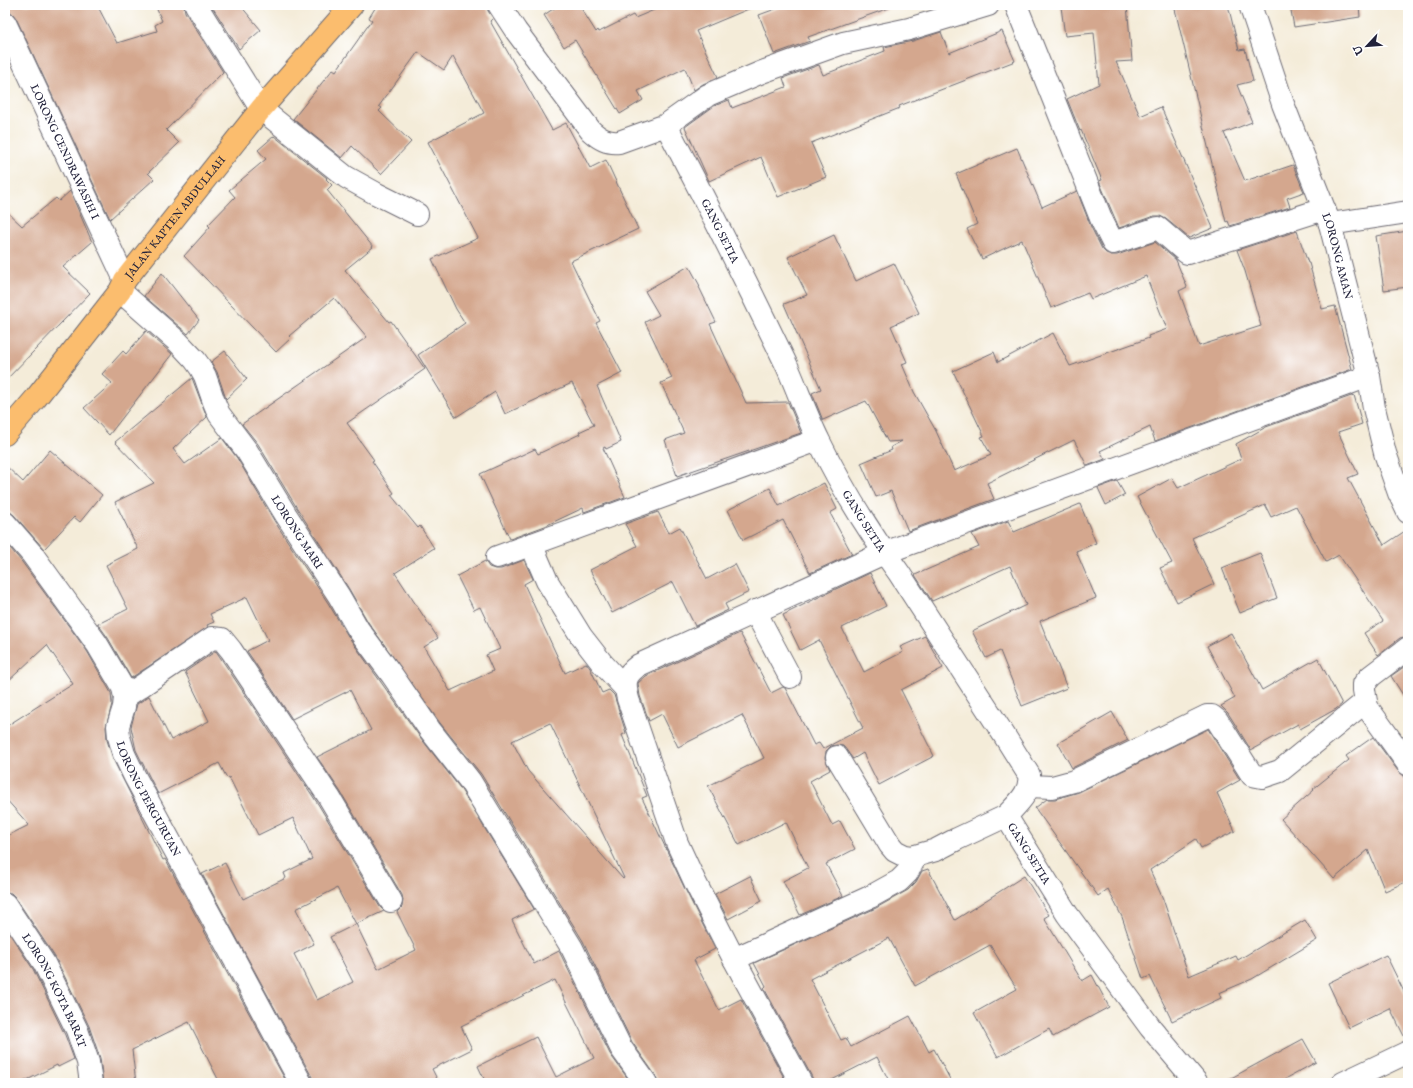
<svg xmlns="http://www.w3.org/2000/svg" width="1413" height="1088" font-family="'IM FELL English',serif">
	<style>
		.building { fill: #d4a78e; fill-rule: evenodd }
		.lines { fill: none; stroke-linecap: round; stroke-linejoin: round }
		.minor-casing { stroke: #6c6972; stroke-width: 24 }
		.major-casing { stroke: #6c6972; stroke-width: 24 }
		.minor { stroke: #fff; stroke-width: 22 }
		.major { stroke: #fbbd6e; stroke-width: 22 }
		.labels { text-anchor: middle; stroke-width: 3; stroke-linejoin: round; paint-order: stroke }
		.street-label { font-size: 11px; fill: #22223b; stroke: #fff }
	</style>
	<rect width="100%" height="100%" fill="#fff"/>
	<filter id="ink" filterUnits="userSpaceOnUse"><feTurbulence type="fractalNoise" baseFrequency=".025" numOctaves="2"/><feDisplacementMap in="SourceGraphic" scale="8" xChannelSelector="R" yChannelSelector="G"/><feConvolveMatrix kernelMatrix="1 2 1 2 8 2 1 2 1" color-interpolation-filters="sRGB"/></filter>
	<filter id="wash" filterUnits="userSpaceOnUse"><feTurbulence type="fractalNoise" baseFrequency=".012" numOctaves="4" result="noise"/><feDisplacementMap in="SourceGraphic" scale="16" xChannelSelector="R" yChannelSelector="G"/><feGaussianBlur stdDeviation="0.9" result="paint"/><feColorMatrix in="noise" values="0 0 0 0 0 0 0 0 0 0 0 0 0 0 0 0 0 1.4 0 .05"/><feComposite in="paint" operator="in"/></filter>
	<g filter="url(#wash)">
		<rect width="100%" height="100%" fill="#f4ecd9"/>
		<g id="blocks">
			<g class="building">
				<polygon points="5,5 97,5 117,43 157,31 155,25 162,21 155,5 184,5 185,12 223,72 166,130 179,143 148,173 154,179 110,219 16,18 12,13 5,11"/>
				<polygon points="211,5 240,5 261,30 239,49"/>
				<polygon points="377,5 487,5 488,11 493,18 490,21 552,130 566,123 590,168 606,160 638,229 571,261 600,321 596,323 622,373 597,386 621,442 606,449 605,447 603,448 625,497 584,512 583,508 545,526 510,539 480,474 535,449 538,454 580,434 579,432 594,425 572,383 505,414 495,392 456,417 418,355 465,323 456,309 432,259 478,238 428,142 484,113 453,56 444,70 418,52 379,106 382,108 379,111 411,142 381,174 352,146 342,158 293,119 333,69 336,71 372,20 369,18"/>
				<polygon points="559,5 579,5 596,32 598,30 599,32 633,15 635,18 666,5 758,5 696,31 718,77 703,84 694,90 685,68 638,91 643,100 620,114 575,40 564,47 544,15"/>
				<polygon points="786,5 888,5 889,8 808,37 810,41 774,54 759,15"/>
				<polygon points="1078,5 1127,5 1132,61 1116,62 1140,116 1161,107 1213,228 1189,238 1166,219 1160,216 1154,216 1119,228 1099,181 1102,180 1081,130 1080,131 1067,99 1099,84 1094,33 1065,36 1061,7"/>
				<polygon points="1174,5 1228,5 1239,50 1245,49 1253,81 1237,85 1252,122 1224,133 1245,181 1293,165 1304,192 1287,198 1290,207 1230,226 1228,221 1226,222"/>
				<polygon points="1290,5 1359,5 1360,17 1294,27"/>
				<polygon points="1002,31 1015,61 899,106 900,108 811,143 826,177 778,197 761,157 709,181 685,127 714,106 729,100 732,108 786,87 783,78 819,65 823,75 885,51 884,47 913,41 941,32 949,53"/>
				<path d="M274,136l53,42 -1,1 6,6 -5,5 46,57 -28,23 44,52 2,-1 34,48 -78,54 27,37 -2,1 22,32 -3,2 27,33 2,-2 14,22 -39,25 43,65 -14,9 26,44 43,-20 -7,-16 14,-6 -20,-42 -6,3 -17,-34 28,-15 4,6 6,2h6l23,-9 9,19 -9,5 41,89 21,-10 4,5 12,25 7,-3 5,5 12,38 -4,2 25,61 -5,2 42,89 31,62 -21,11 25,50 22,-11 46,84h-129l-2,-7 -24,-34 -49,-101 -102,-167 -41,-51 -72,-101 -19,-33 -52,-81 -39,-64 -16,-20 125,-87 -33,-39 -45,38 2,2 -15,14 -92,-96 26,-29 -2,-2 27,-28 -6,-7 37,-31 -8,-9zM550,723l74,155 -1,1 -95,-108 -16,-30z"/>
				<polygon points="1017,148 1042,207 1077,191 1091,227 1102,249 1106,253 1111,255 1117,255 1155,242 1176,260 1187,287 1179,291 1199,346 1261,326 1245,271 1237,250 1297,231 1308,263 1309,263 1322,309 1335,306 1352,369 1155,441 1150,427 1100,451 1105,459 1087,466 1074,440 987,483 994,499 908,531 891,491 876,497 861,463 892,450 891,447 902,441 888,442 866,401 823,420 822,418 812,393 821,389 784,304 807,295 788,257 834,235 856,281 894,263 919,313 891,326 907,362 902,364 914,392 936,431 954,471 991,455 981,437 984,436 953,371 994,352 998,362 1053,333 1070,366 1149,338 1148,336 1167,329 1146,276 1091,299 1088,293 1051,308 1022,240 982,259 967,229 977,224 956,174"/>
				<polygon points="70,191 92,242 63,267 90,293 5,381 5,210 22,226 56,198 59,201"/>
				<polygon points="1408,231 1408,287 1384,290 1376,236"/>
				<polygon points="689,266 700,286 699,287 716,322 710,324 746,403 788,402 801,433 677,476 665,440 684,433 661,383 672,378 645,322 659,315 645,291"/>
				<polygon points="162,273 199,320 188,334 144,296"/>
				<polygon points="146,331 172,354 109,435 84,408 112,383 102,374 123,351 126,354"/>
				<polygon points="225,351 247,379 226,399 217,372 211,362"/>
				<path d="M192,378l15,39 -34,32 12,15 37,-26 15,20 38,64 53,81 20,33 72,101 40,51 74,121 -22,11 22,44 25,-13 51,103 21,29h-145l-8,-17 58,-29 20,40 38,-19 -39,-78 -94,46 11,23 -40,20 7,14h-126l-1,-6 -110,-203 23,-11 18,36 43,-21 -2,-5 28,-14 -19,-41 -35,17 -29,-58 -2,1 -8,-15 -61,31 -22,-44 -5,-23 6,-23 12,-8 22,44 38,-19 -24,-49 31,-21 102,153 62,103 4,4 -28,13 22,45 38,-19 -19,-38 5,-5 1,-7 -1,-5 -62,-104 -23,-34 54,-27 -21,-40 -58,29 -45,-68 21,-11 -21,-43 -37,17 4,8 -7,3 1,2 -77,51 -23,-40 -10,-14 30,-15 -22,-44 32,-16 -23,-47 39,-19 -39,-41zM337,888l19,36 -26,13 23,45 -36,18 -23,-46 20,-10 -18,-35z"/>
				<polygon points="1354,395 1362,424 1338,432 1358,474 1348,478 1384,545 1408,529 1408,636 1400,638 1378,655 1364,633 1383,621 1339,555 1326,562 1296,506 1271,517 1265,505 1192,538 1214,584 1177,602 1160,568 1172,563 1137,497 1172,478 1178,488 1241,459 1236,444 1266,427"/>
				<polygon points="50,450 102,495 80,522 74,517 44,549 14,515 9,511 5,511 5,465 23,482"/>
				<polygon points="1117,481 1125,495 1106,505 1098,488"/>
				<polygon points="824,483 837,509 830,513 852,554 810,573 783,520 743,540 728,510 770,488 779,506"/>
				<polygon points="1080,504 1096,543 1076,551 1096,598 1040,621 1067,688 1022,706 1000,651 986,658 972,631 1026,605 1010,566 932,601 915,575 979,547 972,534 1008,521 1014,532"/>
				<polygon points="658,512 669,533 680,527 707,579 735,564 749,592 725,604 728,610 695,626 673,582 612,613 590,570 637,546 625,524"/>
				<polygon points="5,542 22,562 87,651 111,693 112,704 106,727 107,740 113,759 163,860 165,859 287,1083 220,1083 189,1022 132,1050 136,1083 103,1083 100,1058 89,1026 55,957 15,897 11,893 5,892 5,837 29,825 5,798 5,727 73,684 47,645 5,684"/>
				<polygon points="1260,553 1277,598 1240,613 1222,568"/>
				<polygon points="870,573 886,606 842,628 864,672 903,652 900,647 925,636 943,668 901,690 934,756 879,785 863,753 853,759 843,746 837,745 831,746 826,751 825,758 830,770 810,781 832,825 840,821 855,849 826,864 843,896 800,915 783,881 808,868 786,822 739,845 708,786 764,758 742,715 678,747 662,714 649,721 640,696 638,683 646,676 740,633 771,693 783,687 785,688 814,745 819,743 823,749 863,728 819,640 800,650 783,615 821,596"/>
				<polygon points="1231,633 1262,690 1318,658 1342,704 1336,709 1300,729 1298,724 1251,750 1228,713 1221,706 1235,698 1207,646"/>
				<polygon points="1408,664 1408,703 1391,676"/>
				<polygon points="1112,712 1128,740 1072,768 1058,743"/>
				<polygon points="1208,729 1240,780 1217,793 1235,831 1201,848 1196,839 1150,870 1163,899 1189,976 1236,956 1238,960 1305,920 1317,940 1252,979 1219,993 1221,998 1172,1021 1150,976 1143,979 1122,917 1108,889 1098,896 1035,808 1047,799 1055,799 1079,792"/>
				<polygon points="1373,737 1398,771 1404,776 1408,782 1408,881 1385,891 1368,850 1334,879 1281,819 1314,790 1313,789 1349,760 1346,756"/>
				<polygon points="928,869 955,920 1024,876 1049,915 1044,918 1082,981 1092,975 1109,1007 1053,1037 1049,1029 998,1057 974,1013 1017,989 990,945 915,986 889,938 810,979 841,1040 846,1038 851,1047 910,1016 929,1052 934,1049 952,1083 890,1083 877,1057 826,1083 813,1083 812,1077 764,988 766,986 754,963 876,908 908,890 916,882 922,871"/>
				<polygon points="750,876 762,901 728,919 715,894"/>
				<polygon points="5,927 33,969 65,1035 74,1059 58,1067 57,1065 21,1083 5,1083"/>
				<polygon points="1386,955 1408,1000 1408,1040 1406,1040 1390,1008 1349,1028 1328,983"/>
				<polygon points="1303,1039 1316,1062 1278,1083 1222,1083"/>
			</g>
		</g>
	</g>
	<g filter="url(#ink)">
		<use href="#blocks" fill-opacity="0" stroke="#6c6972" stroke-width="1"/>
		<g class="lines">
			<g class="minor-casing">
				<g id="minor">
					<polyline points="196,5 261,109 346,177 375,193 417,214"/>
					<path id="s1" d="M499,5l17,26 75,100c9,8 16,12 28,11l47,-17c42,80 82,160 121,241 11,25 20,51 32,75 23,47 50,91 80,132l105,162 25,40c3,17 -12,29 -23,41l61,98 83,113 47,56"/>
					<polyline points="1016,5 1102,221 1113,243 1158,228 1187,253 1324,209"/>
					<path id="s2" d="M1250,5l33,99 47,120 39,152 5,32 11,45 14,40 9,19"/>
					<path id="s3" d="M5,23l120,257"/>
					<polyline points="666,125 708,95 762,72 843,43 909,29 988,5"/>
					<polyline points="1330,224 1408,212"/>
					<path id="s4" d="M120,291l58,51 17,18 5,7 5,9 9,26 5,12 28,37 39,64 53,81 19,33 34,46 38,55 40,51 102,167 49,100 25,35"/>
					<path id="s5" d="M5,523l27,31 65,90 26,44 2,9 -1,10 -6,19 1,11 5,17 11,23 96,176 70,130"/>
					<polyline points="531,544 547,581 581,636 602,663 625,688"/>
					<polyline points="497,557 818,440"/>
					<polyline points="755,611 790,677"/>
					<polyline points="1408,648 1371,676 1364,684 1364,690 1367,707 1408,764"/>
					<polyline points="125,697 212,638 222,639 231,650 329,797 391,901"/>
					<polyline points="837,757 890,845 895,851 905,856 912,857 922,854 936,850 957,839 1006,816"/>
					<polyline points="1029,786 1052,787 1074,781 1207,716 1212,716 1217,720 1252,775 1262,777 1280,771 1365,702"/>
					<path id="s6" d="M5,904l39,59 33,67 11,32 3,21"/>
					<polyline points="734,959 870,897 899,881 907,873 916,856"/>
					<path d="M801,1083l-67,-124 -39,-77 -18,-39 -49,-144c-4,-17 -4,-23 11,-34l245,-112 485,-177"/>
					<polyline points="1343,1083 1408,1052"/>
				</g>
			</g>
			<g class="major-casing">
				<g id="major">
					<path id="s7" d="M5,434l31,-36 84,-107 5,-11 136,-171 91,-104"/>
				</g>
			</g>
			<use href="#minor" class="minor"/>
			<use href="#major" class="major"/>
		</g>
	</g>
	<g class="labels">
		<g class="street-label">
			<text dy="4" stroke="none"><textPath href="#s3" startOffset="142">LORONG CENDRAWASIH I</textPath></text>
			<text dy="4" stroke="none"><textPath href="#s7" startOffset="276">JALAN KAPTEN ABDULLAH</textPath></text>
			<text dy="4" stroke="none"><textPath href="#s1" startOffset="356">GANG SETIA</textPath></text>
			<text dy="4" stroke="none"><textPath href="#s2" startOffset="266">LORONG AMAN</textPath></text>
			<text dy="4" stroke="none"><textPath href="#s1" startOffset="680">GANG SETIA</textPath></text>
			<text dy="4" stroke="none"><textPath href="#s4" startOffset="303">LORONG MARI</textPath></text>
			<text dy="4" stroke="none"><textPath href="#s5" startOffset="322">LORONG PERGURUAN</textPath></text>
			<text dy="4" stroke="none"><textPath href="#s1" startOffset="1076">GANG SETIA</textPath></text>
			<text dy="4" stroke="none"><textPath href="#s6" startOffset="100">LORONG KOTA BARAT</textPath></text>
		</g>
	</g>
	<rect width="1413" height="1088" fill="none" stroke="#fff" stroke-width="20"/>
	<g transform="translate(1367 46) rotate(244)" stroke="#ffffff" stroke-width="3" paint-order="stroke">
	<path d="M0-3L7 15L0 10L-7 15Z" fill="#22223b"/>
	<text y="-6" font-size="11" font-weight="bold" text-anchor="middle" fill="#22223b">U</text>
	</g>
</svg>
